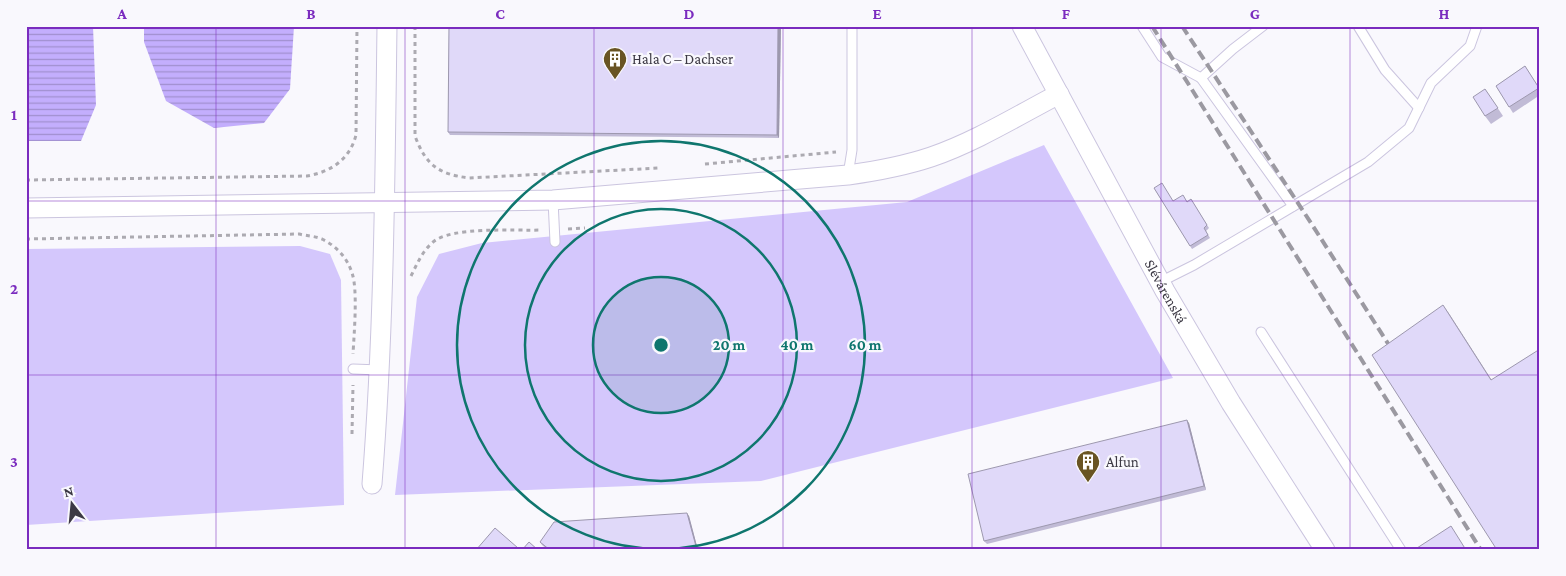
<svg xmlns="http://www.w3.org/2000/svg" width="1566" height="576" font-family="'Crimson Pro',serif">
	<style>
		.grass { fill: #d4c7fc }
		.water { fill: url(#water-rules) }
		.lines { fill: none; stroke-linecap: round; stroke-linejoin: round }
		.lane-casing { stroke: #cbc5df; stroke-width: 11 }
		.street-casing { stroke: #cbc5df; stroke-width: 21 }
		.path { stroke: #acaab1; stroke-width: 3; stroke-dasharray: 4 4; stroke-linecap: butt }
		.lane { stroke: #fff; stroke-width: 9 }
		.street { stroke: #fff; stroke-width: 19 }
		.rail { stroke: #9b99a1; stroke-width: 4; stroke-dasharray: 10 5; stroke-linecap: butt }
		.wall { fill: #c1bbd6 }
		.shaded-wall { fill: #9d98ae }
		.building { fill: #e0d9f9; stroke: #9d98ae }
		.grid { fill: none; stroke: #7b2cbf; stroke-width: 1; stroke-opacity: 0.55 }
		.ring { fill: none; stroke: #0f766e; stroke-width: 2.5 }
		.labels { text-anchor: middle; stroke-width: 4.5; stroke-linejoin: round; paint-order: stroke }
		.poi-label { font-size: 15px; fill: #3c3944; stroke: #f9f8fd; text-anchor: start }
		.street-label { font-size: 15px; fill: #3c3944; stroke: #f9f8fd }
		.centre { fill: #0f766e; stroke: #f9f8fd; stroke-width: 2.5 }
		.ring-label { font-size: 15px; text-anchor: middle; font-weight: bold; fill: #0f766e; stroke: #f9f8fd; stroke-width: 4.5; stroke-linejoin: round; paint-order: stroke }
		.neatline { fill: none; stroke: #7b2cbf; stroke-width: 2 }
		.grid-label { font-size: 16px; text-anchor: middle; font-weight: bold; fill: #7b2cbf }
	</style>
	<defs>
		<pattern id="water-rules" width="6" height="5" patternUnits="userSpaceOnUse" patternTransform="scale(1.25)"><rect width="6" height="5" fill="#c3aefd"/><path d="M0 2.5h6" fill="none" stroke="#a08fce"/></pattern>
	</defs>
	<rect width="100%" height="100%" fill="#f9f8fd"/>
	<g class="grass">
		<polygon points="1044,145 1173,378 761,481 395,495 417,297 439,254 482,243 907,202"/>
		<polygon points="300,246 330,254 341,280 344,505 26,525 26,249"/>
	</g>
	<g class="water">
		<polygon points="26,26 93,26 96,105 81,141 26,141"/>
		<polygon points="144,26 294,26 290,89 264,123 214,128 166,101 144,42"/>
	</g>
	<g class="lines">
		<g class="lane-casing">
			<g id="lane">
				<polyline points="1142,26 1162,57 1201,78"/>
				<polyline points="1263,26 1233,49 1201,78 1293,206"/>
				<polyline points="1358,26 1385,70 1419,108"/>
				<polyline points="848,175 852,150 852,26"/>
				<polyline points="553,200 555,242"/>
				<polyline points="1160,282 1194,265 1368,162 1409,128 1431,83 1470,46 1477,26"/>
				<polyline points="1261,332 1401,550"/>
				<polyline points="353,369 380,370"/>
			</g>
		</g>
		<g class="street-casing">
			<g id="street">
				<path id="s1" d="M1022,26l143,265 66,112 94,147"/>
				<path d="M26,208l527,-8 295,-25c29,-4 56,-9 83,-18 44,-15 86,-41 128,-63"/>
				<path d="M372,484c12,-152 13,-305 15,-458"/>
			</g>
		</g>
		<g class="path">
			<path d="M415,26v110c11,29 23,38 54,42l190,-10"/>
			<polyline points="705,164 836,152"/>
			<path d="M26,180l281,-4c24,-4 43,-17 49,-41l1,-109"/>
			<polyline points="568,229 585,228"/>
			<path d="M26,239l273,-5c8,2 16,2 23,5 14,7 25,18 30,34 6,16 2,62 1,81"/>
			<path d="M411,276c6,-12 11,-24 21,-33 17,-17 83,-12 108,-13"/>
			<polyline points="352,434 353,385"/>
		</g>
		<use href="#lane" class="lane"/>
		<use href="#street" class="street"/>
		<g class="rail">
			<polyline points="1152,26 1481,550"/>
			<polyline points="1182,26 1311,223 1396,356"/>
		</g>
	</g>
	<g class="wall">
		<polygon points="449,26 781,26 779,138 450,135 448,132"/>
		<polygon points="1525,66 1540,89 1540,95 1513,113 1496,86"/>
		<polygon points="1485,89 1503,116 1491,124 1485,116"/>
		<polygon points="1154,188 1173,201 1187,202 1191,199 1209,228 1206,231 1210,238 1192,249"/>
		<polygon points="1189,423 1206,490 987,544 984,541"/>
		<polygon points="689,516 698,550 548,550 542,545 540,542"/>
	</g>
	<g class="shaded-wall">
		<polygon points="778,26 781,26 779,138 777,135"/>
		<polygon points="1443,305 1450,315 1498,390 1491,380"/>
		<polygon points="1187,420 1189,423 1206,490 1204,486"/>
		<polygon points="687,513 689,516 698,550 697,550"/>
	</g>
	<g class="building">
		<polygon points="449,26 778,26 777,135 448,132"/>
		<polygon points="1525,66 1539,88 1509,107 1496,86"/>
		<polygon points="1485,89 1498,108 1485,116 1473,97"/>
		<polygon points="1162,183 1173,201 1183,195 1187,202 1191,199 1207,225 1204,228 1208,235 1190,246 1154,188"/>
		<polygon points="1443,305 1491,380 1540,349 1540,550 1497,550 1372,355"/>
		<polygon points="1187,420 1204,486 984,541 968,474"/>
		<polygon points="687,513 697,550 550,550 540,542 554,522"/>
		<polygon points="1451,526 1466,550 1419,550 1417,548"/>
		<polygon points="495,528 518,548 516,550 476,550"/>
		<polygon points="529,542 538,550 522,550"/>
	</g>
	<path class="grid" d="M216,26v524M405,26v524M594,26v524M783,26v524M972,26v524M1161,26v524M1350,26v524M26,201h1514M26,375h1514"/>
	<circle cx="661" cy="345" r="68" fill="#0f766e" fill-opacity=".12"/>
	<g class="ring">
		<circle cx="661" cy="345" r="68"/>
		<circle cx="661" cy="345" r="136"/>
		<circle cx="661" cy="345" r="204"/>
	</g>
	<defs>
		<g id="building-pin" transform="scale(1.25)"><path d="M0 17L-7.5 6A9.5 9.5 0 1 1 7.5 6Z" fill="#695423" stroke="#f9f8fd"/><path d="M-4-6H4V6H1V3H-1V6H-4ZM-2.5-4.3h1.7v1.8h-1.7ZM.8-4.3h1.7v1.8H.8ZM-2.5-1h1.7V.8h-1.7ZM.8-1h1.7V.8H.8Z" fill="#fff"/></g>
	</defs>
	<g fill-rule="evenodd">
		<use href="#building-pin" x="615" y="59"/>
		<use href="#building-pin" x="1088" y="462"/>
	</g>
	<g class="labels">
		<g class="poi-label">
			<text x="632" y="64">Hala C – Dachser</text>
			<text x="1106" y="467">Alfun</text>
		</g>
		<g class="street-label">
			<text dy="5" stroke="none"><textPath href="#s1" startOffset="302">Slévárenská</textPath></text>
		</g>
	</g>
	<circle cx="661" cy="345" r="8" class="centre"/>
	<g class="ring-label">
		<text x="729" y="350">20 m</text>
		<text x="797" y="350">40 m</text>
		<text x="865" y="350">60 m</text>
	</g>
	<rect width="1566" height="576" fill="none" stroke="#f9f8fd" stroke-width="55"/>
	<g transform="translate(72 504) rotate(344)" stroke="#f9f8fd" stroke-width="4" paint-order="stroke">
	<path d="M0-4L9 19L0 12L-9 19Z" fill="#3c3944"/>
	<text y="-8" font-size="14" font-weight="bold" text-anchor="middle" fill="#3c3944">N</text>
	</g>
	<rect x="28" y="28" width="1510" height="520" class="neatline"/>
	<g class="grid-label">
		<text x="122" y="19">A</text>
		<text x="311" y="19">B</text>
		<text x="500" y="19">C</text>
		<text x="689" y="19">D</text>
		<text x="877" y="19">E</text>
		<text x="1066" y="19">F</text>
		<text x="1255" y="19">G</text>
		<text x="1444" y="19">H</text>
		<text x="14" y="120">1</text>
		<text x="14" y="294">2</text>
		<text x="14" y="467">3</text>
	</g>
</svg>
